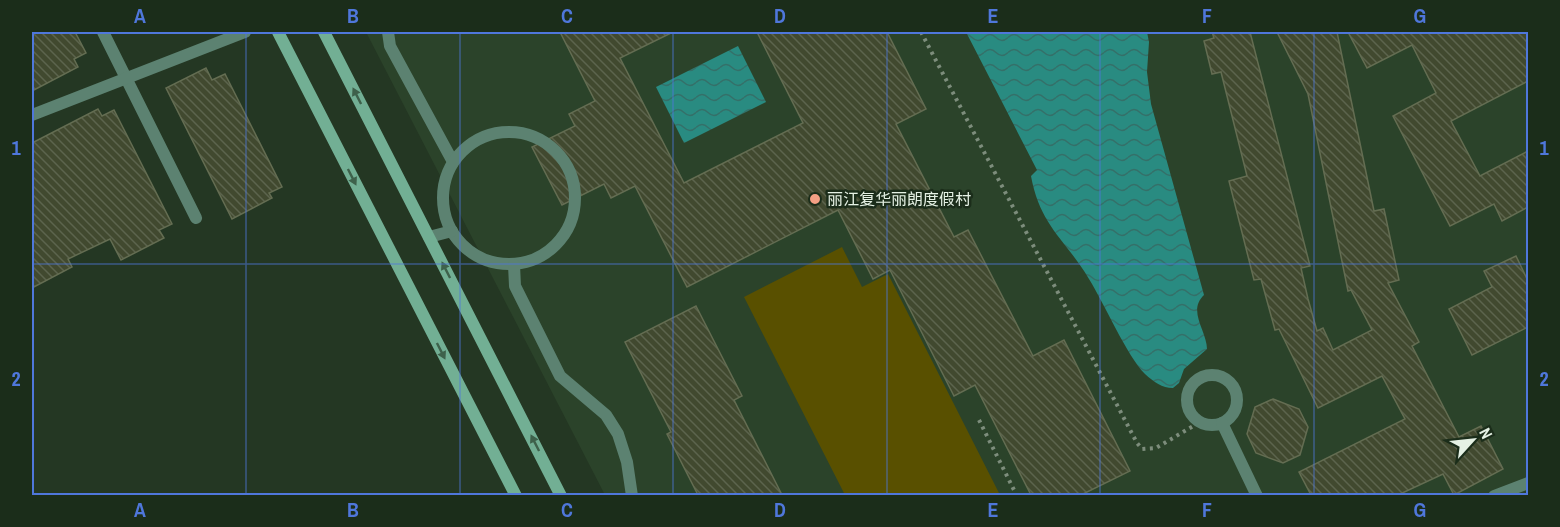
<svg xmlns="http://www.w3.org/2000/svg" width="1560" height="527" font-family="'Archivo Narrow','Noto Sans SC',sans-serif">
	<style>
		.built { fill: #2b432a }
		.green { fill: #595000 }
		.water { fill: url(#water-waves) }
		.building { fill: url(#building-back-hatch); stroke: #646d52; stroke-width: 1.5 }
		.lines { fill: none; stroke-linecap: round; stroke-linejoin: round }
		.path { stroke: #7d8d7c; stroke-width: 4; stroke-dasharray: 3 4.5; stroke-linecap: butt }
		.lane { stroke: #5c8271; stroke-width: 12 }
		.secondary { stroke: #72af94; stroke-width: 12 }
		.oneway { fill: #3e614b }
		.grid { fill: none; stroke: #4f77db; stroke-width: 1.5; stroke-opacity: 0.55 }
		.poi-dot { fill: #f39f84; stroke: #1b2d1a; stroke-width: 2 }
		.labels { text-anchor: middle; stroke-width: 5; stroke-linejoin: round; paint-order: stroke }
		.poi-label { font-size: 16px; fill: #e5f1e4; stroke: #1b2d1a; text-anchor: start }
		.neatline { fill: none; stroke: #4f77db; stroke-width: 2 }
		.grid-label { font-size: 20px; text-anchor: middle; font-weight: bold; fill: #4f77db }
	</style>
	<defs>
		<pattern id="water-waves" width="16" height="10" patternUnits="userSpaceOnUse" patternTransform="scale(1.5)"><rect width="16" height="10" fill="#298b81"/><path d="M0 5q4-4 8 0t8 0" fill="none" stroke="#347069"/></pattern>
		<pattern id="building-back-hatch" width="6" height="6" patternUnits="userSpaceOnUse" patternTransform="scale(1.5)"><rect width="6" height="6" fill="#41492f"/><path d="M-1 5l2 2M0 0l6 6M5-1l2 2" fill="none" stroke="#5c644d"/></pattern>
	</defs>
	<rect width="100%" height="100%" fill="#243723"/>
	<polygon class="built" points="366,32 1528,32 1528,495 605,495"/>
	<polygon class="green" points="842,247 862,287 888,274 1000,495 845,495 744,297"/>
	<g class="water">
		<path d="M966,32h181l2,10 -2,30 4,32 53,191c-17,16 3,36 3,54l-23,20 -5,14 -6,5c-11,0 -19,-6 -28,-14 -18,-18 -41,-71 -56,-95 -23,-39 -49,-53 -58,-103l6,-6z"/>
		<polygon points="738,46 766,102 684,143 656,87"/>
	</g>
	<g class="building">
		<polygon points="32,32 75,32 86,53 74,59 78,67 32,91"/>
		<polygon points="560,32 673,32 620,58 684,183 803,123 757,32 887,32 926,109 896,124 954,237 968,230 1033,356 1064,340 1130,471 1081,495 1031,495 975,385 954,396 890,270 873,279 838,210 687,287 635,186 611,198 604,184 562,205 532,147 575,126 569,114 595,101"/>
		<polygon points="1212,32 1250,32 1310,266 1301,268 1308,299 1317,331 1323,328 1333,350 1372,330 1351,290 1348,291 1308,94 1277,32 1337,32 1374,211 1384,209 1399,280 1388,283 1419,342 1412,346 1459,437 1481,426 1503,469 1454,495 1443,474 1398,495 1311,495 1299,472 1405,419 1382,376 1318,408 1279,329 1275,330 1261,279 1254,280 1229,181 1247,176 1221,72 1212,74 1204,41 1214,38"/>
		<polygon points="1348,32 1528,32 1528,81 1451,121 1480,176 1528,151 1528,207 1502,221 1494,204 1450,226 1393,116 1436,93 1412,45 1367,68"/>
		<polygon points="206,68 212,80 225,74 282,187 269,193 272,198 232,219 166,88"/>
		<polygon points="98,109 102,116 114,110 172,224 159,230 164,238 121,260 110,239 68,259 72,267 32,288 32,143"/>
		<polygon points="1516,256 1528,281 1528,327 1472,355 1449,309 1492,287 1484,271"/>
		<polygon points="696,306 742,396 734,400 782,495 698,495 667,434 671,432 625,342"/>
		<polygon points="1273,399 1299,409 1308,427 1300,455 1283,463 1256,453 1247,434 1255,407"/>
	</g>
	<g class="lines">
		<g class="path">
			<polyline points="921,32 1137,443 1142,449 1156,448 1200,422"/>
			<polyline points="979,420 1017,496"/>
		</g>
		<g class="lane">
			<polyline points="103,32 196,218"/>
			<polyline points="388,32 390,46 453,162"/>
			<polyline points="32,115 245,32"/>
			<circle cx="509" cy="198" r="66"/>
			<polyline points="429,237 452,231"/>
			<polyline points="514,265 515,286 560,376 606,415 618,434 627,462 632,496"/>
			<circle cx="1212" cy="400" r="25"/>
			<polyline points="1222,423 1257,496"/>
			<polyline points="1494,496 1528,483"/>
		</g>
		<g class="secondary">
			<polyline points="278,32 516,496"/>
			<polyline points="324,32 561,496"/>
		</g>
	</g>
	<defs><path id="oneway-solid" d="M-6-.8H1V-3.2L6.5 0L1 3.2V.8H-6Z" transform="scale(1.5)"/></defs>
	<g class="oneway">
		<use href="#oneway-solid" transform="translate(357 96) rotate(-117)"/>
		<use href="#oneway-solid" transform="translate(352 177) rotate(63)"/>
		<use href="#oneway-solid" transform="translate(446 270) rotate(-117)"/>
		<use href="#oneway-solid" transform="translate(441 351) rotate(63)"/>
		<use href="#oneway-solid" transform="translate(535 443) rotate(-117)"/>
	</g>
	<path class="grid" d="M246,32v464M460,32v464M673,32v464M887,32v464M1100,32v464M1314,32v464M32,264h1496"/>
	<circle class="poi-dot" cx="815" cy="199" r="6"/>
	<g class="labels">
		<g class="poi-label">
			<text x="827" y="205">丽江复华丽朗度假村</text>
		</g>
	</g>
	<rect width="1560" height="527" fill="none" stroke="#1b2d1a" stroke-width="66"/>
	<g transform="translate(1473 440) rotate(63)" stroke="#1b2d1a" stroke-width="4.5" paint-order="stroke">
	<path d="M0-4.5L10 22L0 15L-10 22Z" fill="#e5f1e4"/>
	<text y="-9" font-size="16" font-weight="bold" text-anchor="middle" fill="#e5f1e4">N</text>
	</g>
	<rect x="33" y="33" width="1494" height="461" class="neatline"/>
	<g class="grid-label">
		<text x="140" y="23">A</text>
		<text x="353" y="23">B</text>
		<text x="567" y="23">C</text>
		<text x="780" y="23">D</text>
		<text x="993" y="23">E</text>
		<text x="1207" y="23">F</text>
		<text x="1420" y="23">G</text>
		<text x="16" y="155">1</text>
		<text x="1544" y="155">1</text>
		<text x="16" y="386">2</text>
		<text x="1544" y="386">2</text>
		<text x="140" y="517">A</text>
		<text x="353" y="517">B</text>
		<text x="567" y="517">C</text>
		<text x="780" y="517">D</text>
		<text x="993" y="517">E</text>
		<text x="1207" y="517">F</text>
		<text x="1420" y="517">G</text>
	</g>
</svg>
